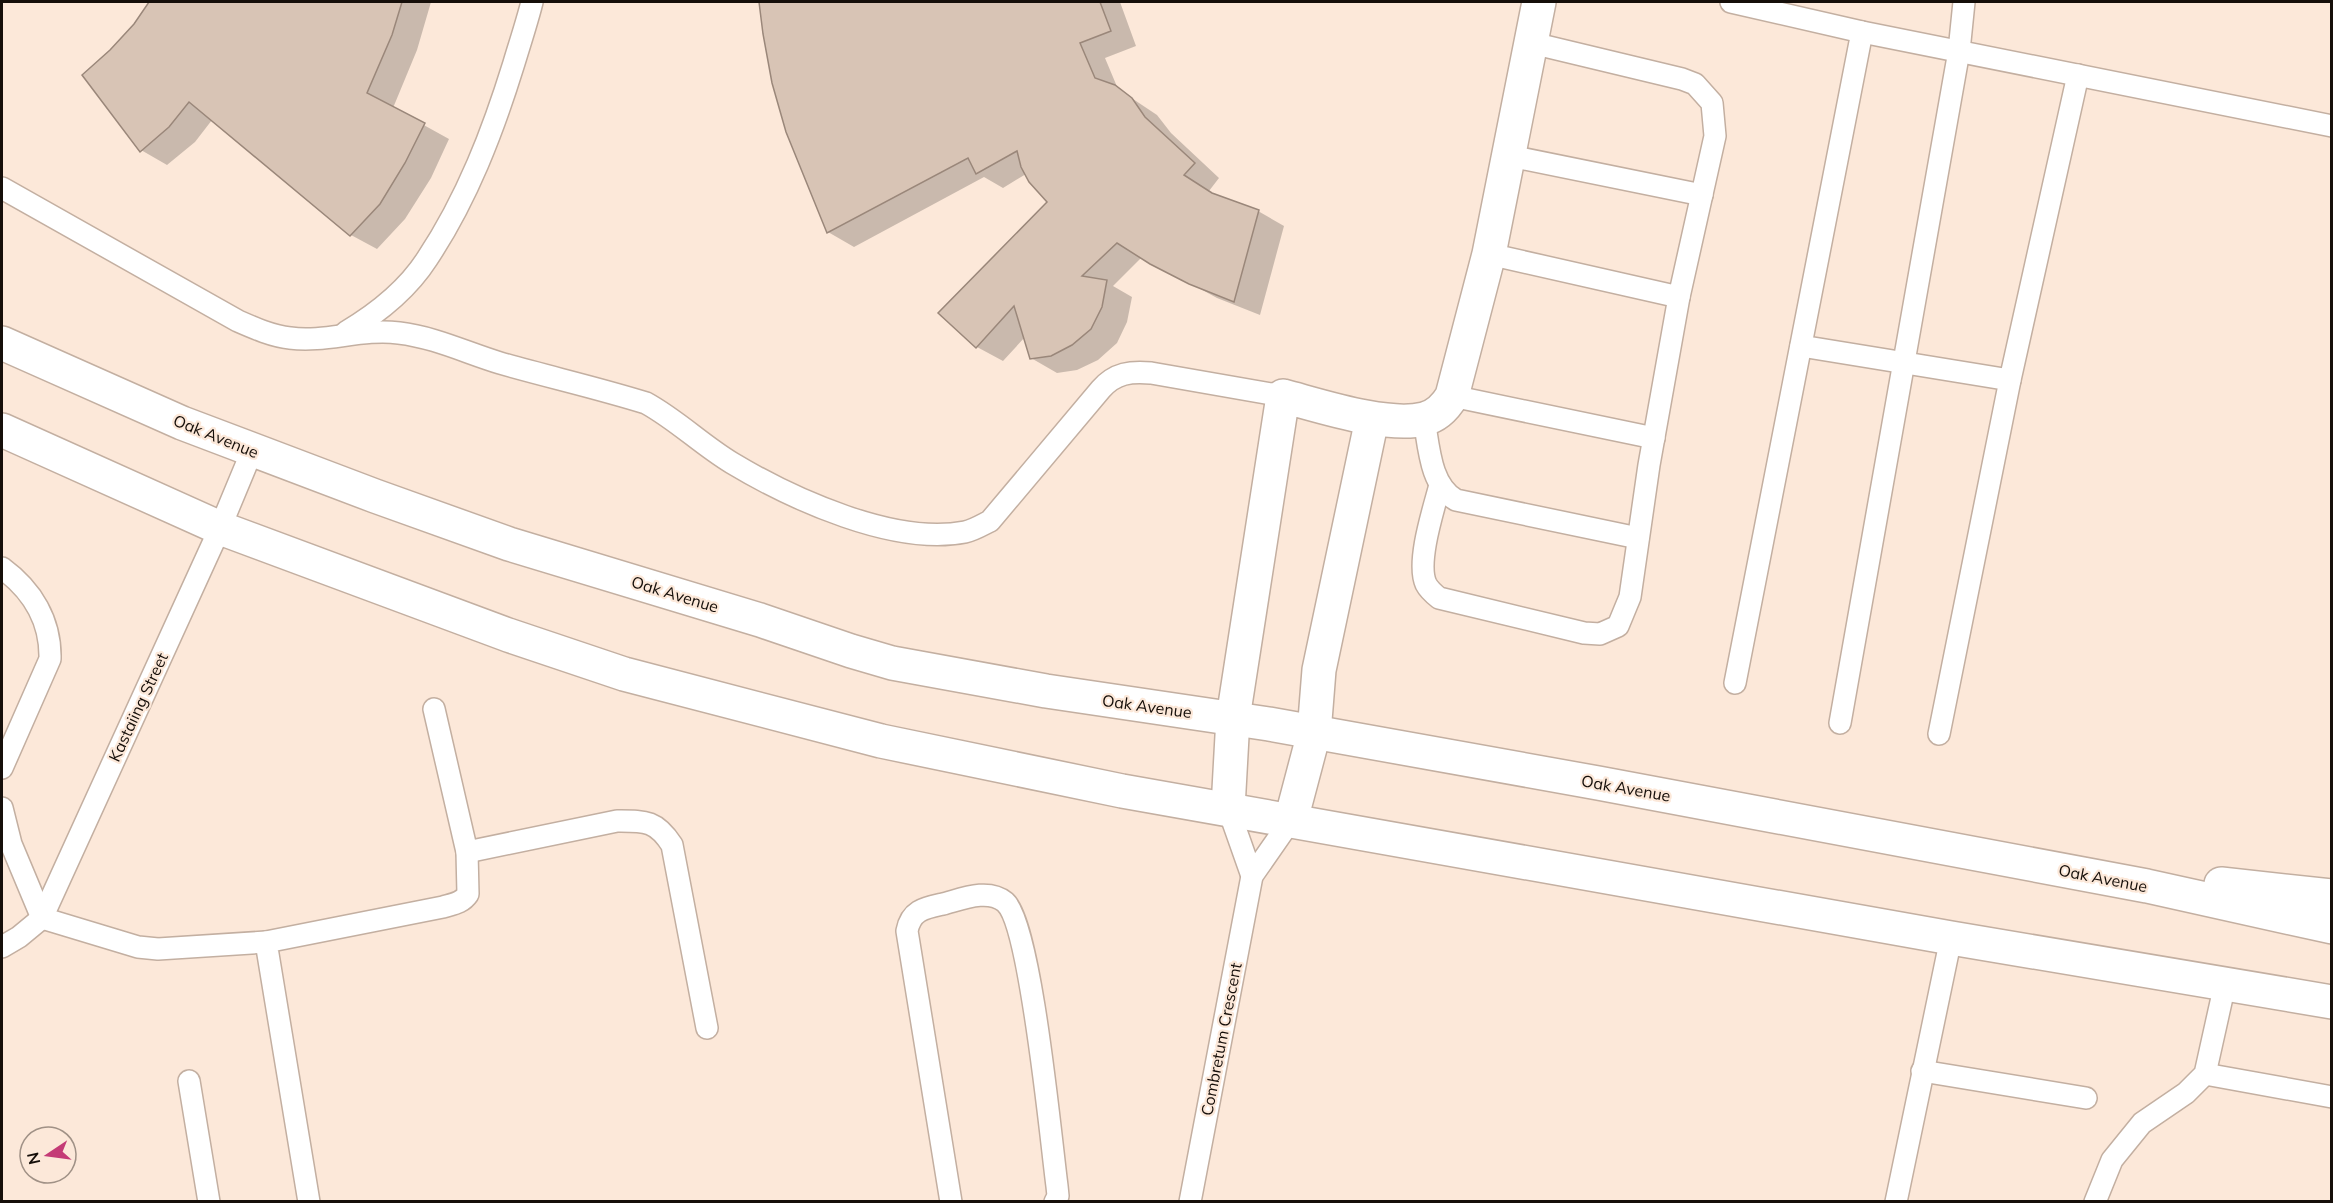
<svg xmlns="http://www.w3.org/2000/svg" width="2333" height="1203" font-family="Mulish,sans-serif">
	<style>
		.shadow { fill: #0003 }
		.building { fill: #d8c4b5; stroke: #9a877a; stroke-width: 1.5 }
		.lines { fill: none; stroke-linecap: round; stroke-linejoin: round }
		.lane-casing { stroke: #c3afa1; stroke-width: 24 }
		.street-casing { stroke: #c3afa1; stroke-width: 36 }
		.secondary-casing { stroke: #c3afa1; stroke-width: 36 }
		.lane { stroke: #fff; stroke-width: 21 }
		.street { stroke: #fff; stroke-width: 33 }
		.secondary { stroke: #fff; stroke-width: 33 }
		.labels { text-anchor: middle; stroke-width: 4.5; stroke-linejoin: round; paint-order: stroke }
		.street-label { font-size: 16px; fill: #150e09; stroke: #fce8d9 }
	</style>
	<rect width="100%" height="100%" fill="#fce8d9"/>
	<g class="shadow">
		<polygon points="151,2 431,2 417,50 393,108 449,139 431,178 405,219 377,249 351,235 212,120 195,142 167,165 141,150 111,51 135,25"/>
		<polygon points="761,2 1120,2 1136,46 1105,58 1118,89 1157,115 1171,133 1219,178 1209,191 1217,196 1258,211 1284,226 1260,315 1217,298 1142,257 1113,286 1132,297 1127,322 1117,343 1098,360 1077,370 1057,373 1031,358 1025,337 1003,361 977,347 1049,202 1026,174 1003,188 984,177 854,247 828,232 764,34"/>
	</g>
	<g class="building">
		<polygon points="149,2 402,2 392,35 367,93 425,123 405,163 380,204 350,236 189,102 169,127 140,152 82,75 110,50 134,24"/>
		<polygon points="759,2 1100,2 1111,31 1080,43 1095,78 1115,85 1132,98 1145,117 1195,163 1184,175 1212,193 1259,210 1234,302 1189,284 1150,264 1117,243 1082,276 1107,280 1102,307 1091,329 1072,345 1051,356 1030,359 1014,306 976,348 938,313 1047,202 1029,182 1021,167 1017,151 976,174 968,158 827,233 786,132 772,83 763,34"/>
	</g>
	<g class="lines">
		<g class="lane-casing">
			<g id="lane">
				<polyline points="1731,2 1862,32 2332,126"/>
				<polyline points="1510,156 1702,195"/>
				<path d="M2,188l236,133c16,7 34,15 52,17 35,5 72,-10 109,-5 35,4 68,20 101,30 49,14 98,25 146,40 31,17 56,42 86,60 60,36 163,83 233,69 9,-2 17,-7 25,-11l111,-132c14,-16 30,-18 50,-16l132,23"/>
				<polyline points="1489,254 1679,297"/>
				<path d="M346,332c32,-19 61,-42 81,-73 40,-60 66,-128 87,-196 6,-20 13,-41 18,-61"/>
				<polyline points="1801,346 2010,380"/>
				<polyline points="1452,396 1654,438"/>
				<path d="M1424,419c5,28 6,66 32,81l182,38"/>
				<path d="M1440,485c-6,23 -24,77 -14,99 3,6 8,10 13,14l145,35 16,1 18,-8 12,-29 19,-132 30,-168 36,-161 -3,-33 -17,-19 -13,-5 -150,-36"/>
				<path d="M2,568c30,22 49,53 48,91l-48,109"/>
				<polyline points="1735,683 1862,32"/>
				<polyline points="1840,723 1959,51 1964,2"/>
				<polyline points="1939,734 2010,380 2078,75"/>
				<polyline points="2,808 11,844 42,918 138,947 158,949 266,942"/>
				<polyline points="1228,808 1252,876"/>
				<path d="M467,852l150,-31c28,0 39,-1 55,24l35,183"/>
				<polyline points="2,947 19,937 42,918 220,528 252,451"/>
				<polyline points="1922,1071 2086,1098"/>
				<polyline points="2205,1074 2332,1097"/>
				<polyline points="189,1081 209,1202"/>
				<path d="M309,1202l-43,-260 177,-35c10,-3 19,-4 25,-13l-1,-42 -33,-143"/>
				<path d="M951,1202l-44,-271c4,-21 18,-23 36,-27 19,-5 45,-16 62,-2 26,23 46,239 52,284l1,10 -3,6"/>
				<polyline points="1190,1202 1252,876 1291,820"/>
				<polyline points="1896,1202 1951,938"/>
				<polyline points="2095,1202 2112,1160 2142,1123 2186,1093 2205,1074 2225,984"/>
			</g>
		</g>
		<g class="street-casing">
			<g id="street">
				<path d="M1228,808l5,-90 50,-322c38,10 104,32 141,23 13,-3 22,-13 28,-23l37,-142 50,-252"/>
				<polyline points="1291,820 1314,733 1319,670 1372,419"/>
			</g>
		</g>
		<g class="secondary-casing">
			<g id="secondary">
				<polyline points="2,343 182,423 375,496 509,544 760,620 851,651 892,663 1046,691 1269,724 1598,783 2147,886 2332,927"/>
				<polyline points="2,430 220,528 508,635 624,674 881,741 1122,791 1951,938 2332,1002"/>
				<polyline points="2221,884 2332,896"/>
			</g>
		</g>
		<use href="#lane" class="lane"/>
		<use href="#street" class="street"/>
		<use href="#secondary" class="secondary"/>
	</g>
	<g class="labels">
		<g class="street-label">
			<text transform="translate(216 436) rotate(22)" y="6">Oak Avenue</text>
			<text transform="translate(675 594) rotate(17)" y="6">Oak Avenue</text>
			<text transform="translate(1147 706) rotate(8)" y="6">Oak Avenue</text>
			<text transform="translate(138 707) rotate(-65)" y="6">Kastaiing Street</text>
			<text transform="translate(1626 788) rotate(10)" y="6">Oak Avenue</text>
			<text transform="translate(2103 878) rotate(11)" y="6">Oak Avenue</text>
			<text transform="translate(1221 1039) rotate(-79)" y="6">Combretum Crescent</text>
		</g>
	</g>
	<rect width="2333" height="1203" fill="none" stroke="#150e09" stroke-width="6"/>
	<g transform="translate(48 1155) rotate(257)"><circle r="28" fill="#fce8d9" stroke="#a09186" stroke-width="1.5"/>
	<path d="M0-4.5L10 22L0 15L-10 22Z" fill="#c43b76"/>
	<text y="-9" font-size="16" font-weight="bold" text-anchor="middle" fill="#150e09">N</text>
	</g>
</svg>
